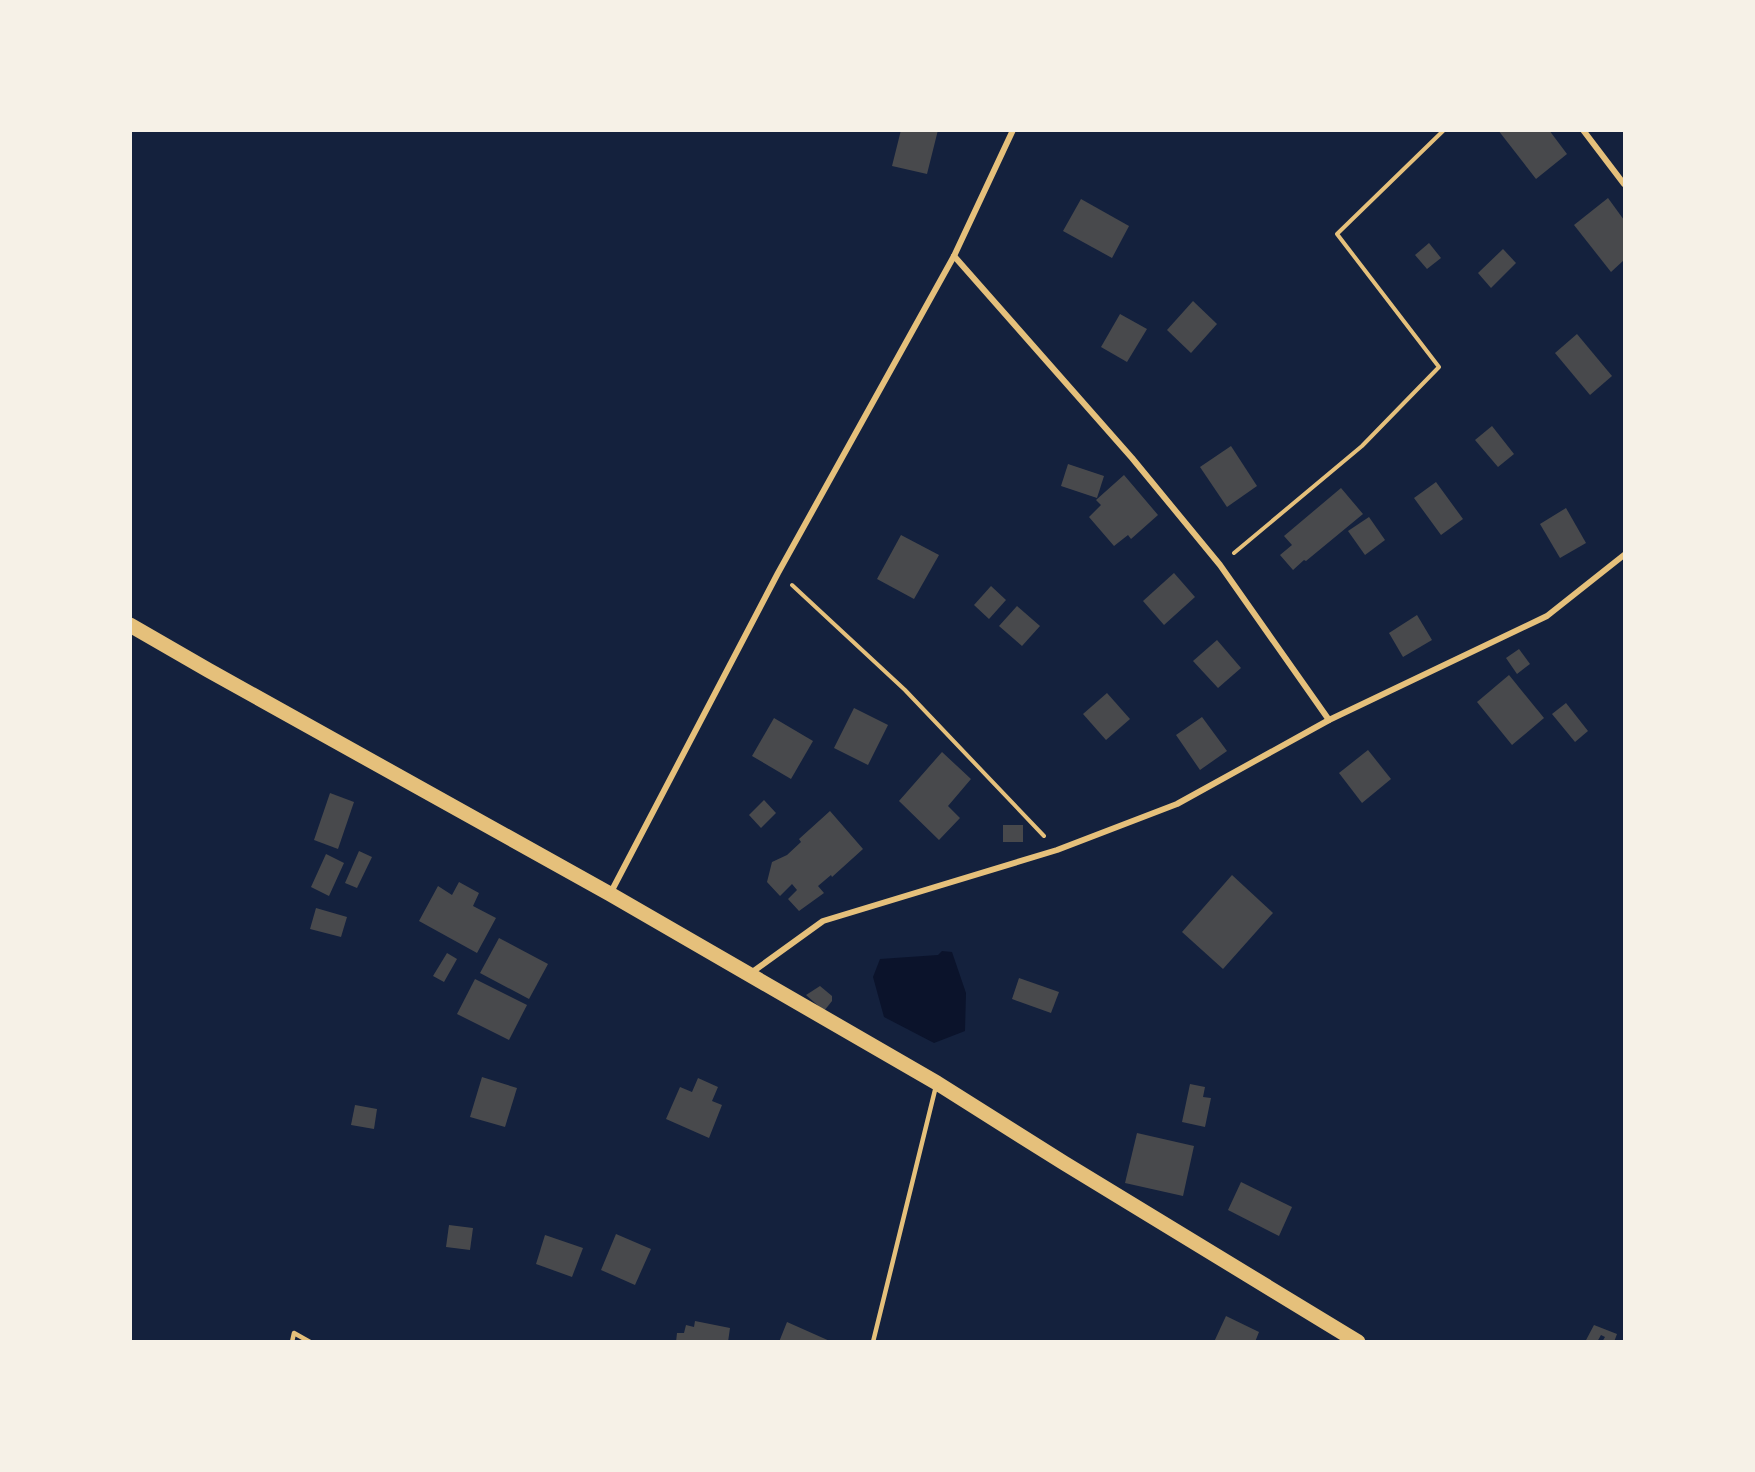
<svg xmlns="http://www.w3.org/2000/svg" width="1755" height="1472" font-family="Inter,sans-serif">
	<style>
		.water { fill: #0b132b }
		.building { fill: #48494c }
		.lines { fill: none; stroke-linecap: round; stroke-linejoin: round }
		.path { stroke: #e5c07b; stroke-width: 4 }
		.service { stroke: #e5c07b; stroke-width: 4.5 }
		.minor { stroke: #e5c07b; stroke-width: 6 }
		.primary { stroke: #e5c07b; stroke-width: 15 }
	</style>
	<rect width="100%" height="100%" fill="#14213d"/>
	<polygon class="water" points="942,951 952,952 966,993 965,1031 934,1043 884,1017 873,977 880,959 938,955"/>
	<g class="building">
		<polygon points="901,130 938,130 927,174 892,166"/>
		<polygon points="1498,130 1549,130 1567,154 1536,179"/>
		<polygon points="1608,198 1624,220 1624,260 1611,272 1574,225"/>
		<polygon points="1081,199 1129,226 1112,258 1063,231"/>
		<polygon points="1429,243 1441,258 1427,269 1415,255"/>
		<polygon points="1503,249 1516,263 1491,288 1478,273"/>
		<polygon points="1193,301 1217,324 1191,353 1167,330"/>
		<polygon points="1120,314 1147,329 1127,362 1101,347"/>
		<polygon points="1577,334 1612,376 1590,395 1555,353"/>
		<polygon points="1492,426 1514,454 1498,467 1475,440"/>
		<polygon points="1231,446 1257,486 1227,507 1200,467"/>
		<polygon points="1068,464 1104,476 1097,498 1061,486"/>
		<polygon points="1124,475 1158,515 1131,539 1128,535 1114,546 1089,517 1101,505 1096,500"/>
		<polygon points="1436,482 1463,519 1441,535 1414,498"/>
		<polygon points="1341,488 1363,514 1306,561 1304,560 1293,570 1280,555 1292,545 1284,536"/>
		<polygon points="1566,508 1586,543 1560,558 1540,524"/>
		<polygon points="1369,517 1385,540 1365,555 1348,531"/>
		<polygon points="901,535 939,555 914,599 877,579"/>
		<polygon points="1174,573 1195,597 1164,625 1143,601"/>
		<polygon points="991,586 1006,600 989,619 974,605"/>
		<polygon points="1017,606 1040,626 1022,646 999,626"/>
		<polygon points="1417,615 1432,640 1403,657 1389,633"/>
		<polygon points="1217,640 1241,668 1218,688 1193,661"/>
		<polygon points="1519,649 1530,664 1517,674 1506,658"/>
		<polygon points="1509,675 1544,718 1512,745 1477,702"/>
		<polygon points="1107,693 1130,719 1106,740 1083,714"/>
		<polygon points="1566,703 1588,731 1575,742 1552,714"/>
		<polygon points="854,708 888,725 868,765 834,748"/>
		<polygon points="1202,717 1227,751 1200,770 1176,735"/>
		<polygon points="774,718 813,741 791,779 752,756"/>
		<polygon points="1368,750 1391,779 1362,803 1339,773"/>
		<polygon points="942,752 971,779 948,806 960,818 939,840 899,801"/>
		<polygon points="330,793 354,802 338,849 314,840"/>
		<polygon points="764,800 776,813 761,828 749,815"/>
		<polygon points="830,811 863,849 832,877 831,875 818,886 824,893 799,911 788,899 797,890 792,884 780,896 767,882 772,862 787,855 801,842 799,839"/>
		<rect x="1003" y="825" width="20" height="17"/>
		<polygon points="359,851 372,857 357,888 345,883"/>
		<polygon points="326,854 344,863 329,896 311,887"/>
		<polygon points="1232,875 1273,913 1223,969 1182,932"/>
		<polygon points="459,882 479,893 473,906 496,918 477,953 419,921 438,886 452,895"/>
		<polygon points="316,908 347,917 341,937 310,929"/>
		<polygon points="499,938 548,964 529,999 480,973"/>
		<polygon points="447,953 457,959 444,982 433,976"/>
		<polygon points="1019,978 1059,992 1051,1013 1012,999"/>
		<polygon points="475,979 527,1005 509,1040 457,1014"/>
		<polygon points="820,986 832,996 832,1001 824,1011 806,995"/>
		<polygon points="482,1077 517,1088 505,1127 470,1117"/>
		<polygon points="698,1078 718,1087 712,1101 722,1105 709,1138 666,1119 680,1087 692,1092"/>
		<polygon points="1190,1084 1205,1087 1203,1097 1211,1098 1205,1127 1182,1122"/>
		<polygon points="355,1105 377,1109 374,1129 351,1125"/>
		<polygon points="1137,1133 1194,1146 1183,1196 1125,1183"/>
		<polygon points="1241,1182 1292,1207 1279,1236 1228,1210"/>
		<polygon points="449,1225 473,1228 470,1250 446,1247"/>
		<polygon points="616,1234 651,1249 635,1285 601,1270"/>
		<polygon points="545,1235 583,1248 572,1277 536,1264"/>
		<polygon points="1226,1316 1259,1332 1255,1342 1214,1342"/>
		<polygon points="695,1321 730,1328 728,1342 676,1342 677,1333 684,1333 686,1325 694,1327"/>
		<polygon points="787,1322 832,1342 779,1342"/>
		<polygon points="1594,1325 1617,1334 1614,1342 1602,1342 1605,1337 1601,1335 1597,1342 1585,1342"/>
	</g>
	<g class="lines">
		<g class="path">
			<polyline points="1234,553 1362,446 1439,367 1337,234 1444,130"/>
			<polyline points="792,585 905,690 1044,836"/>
		</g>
		<g class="service">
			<polyline points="292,1342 294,1333 310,1342"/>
			<polyline points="873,1342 936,1086"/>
		</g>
		<g class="minor">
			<polyline points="1583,130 1624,184"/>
			<polyline points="954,256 1132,458 1220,565 1329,720"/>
			<polyline points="610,894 778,573 954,256 1013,130"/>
			<polyline points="751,973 823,921 1057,850 1177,804 1329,720 1547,616 1624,555"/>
		</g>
		<polyline class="primary" points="130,625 208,670 610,894 937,1083 1064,1163 1358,1342"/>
	</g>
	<rect width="1755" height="1472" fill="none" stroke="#f6f1e7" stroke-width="264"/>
</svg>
